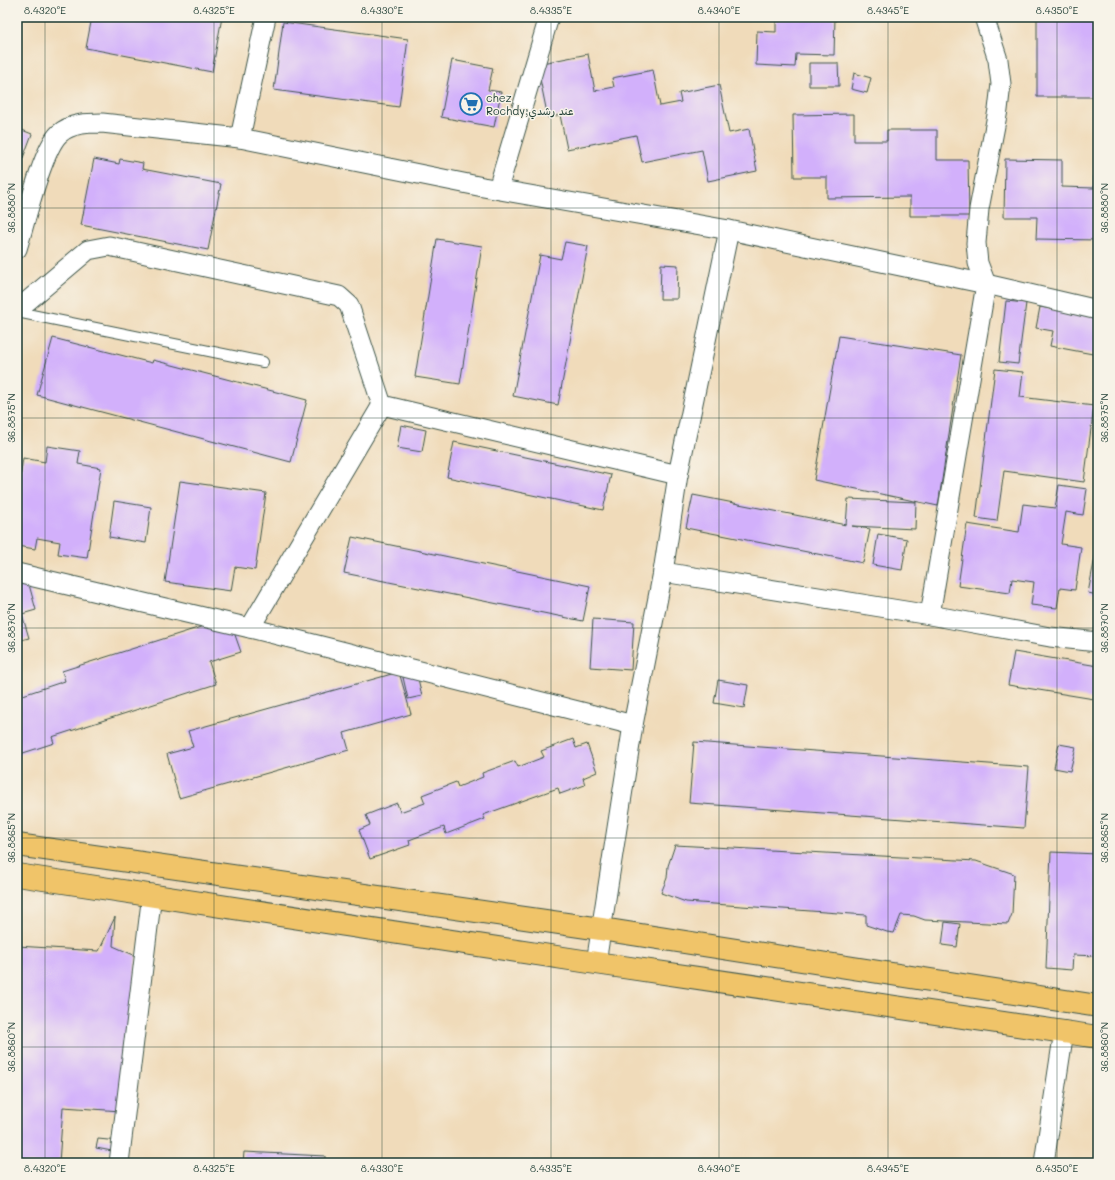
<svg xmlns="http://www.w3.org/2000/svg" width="1115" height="1180" font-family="Mali,'Playpen Sans Arabic',sans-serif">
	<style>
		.building { fill: #d2b0fb }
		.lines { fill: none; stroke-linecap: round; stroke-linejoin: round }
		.service-casing { stroke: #3e5548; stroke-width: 12 }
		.minor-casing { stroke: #3e5548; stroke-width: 21 }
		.primary-casing { stroke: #3e5548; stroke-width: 24 }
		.service { stroke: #fff; stroke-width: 10 }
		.minor { stroke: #fff; stroke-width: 19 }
		.primary { stroke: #f0c469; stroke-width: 22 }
		.ticks { fill: none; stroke: #1f3d34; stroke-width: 1; stroke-opacity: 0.45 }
		.labels { text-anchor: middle; stroke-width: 3; stroke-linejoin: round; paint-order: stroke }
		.poi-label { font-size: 11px; fill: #1f3d34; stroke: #f7f3e8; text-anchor: start }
		.neatline { fill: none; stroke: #1f3d34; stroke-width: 1.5 }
		.ticks-label { font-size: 10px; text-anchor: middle; fill: #1f3d34 }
	</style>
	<rect width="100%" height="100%" fill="#f7f3e8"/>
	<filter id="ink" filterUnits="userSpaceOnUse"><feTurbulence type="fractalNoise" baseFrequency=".025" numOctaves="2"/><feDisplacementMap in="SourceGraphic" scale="8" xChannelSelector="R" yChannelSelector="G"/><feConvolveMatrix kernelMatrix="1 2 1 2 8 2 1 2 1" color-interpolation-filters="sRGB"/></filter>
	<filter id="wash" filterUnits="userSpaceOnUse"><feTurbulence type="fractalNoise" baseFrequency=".012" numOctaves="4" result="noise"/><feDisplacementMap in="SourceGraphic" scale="16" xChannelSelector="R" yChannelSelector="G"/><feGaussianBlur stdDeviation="0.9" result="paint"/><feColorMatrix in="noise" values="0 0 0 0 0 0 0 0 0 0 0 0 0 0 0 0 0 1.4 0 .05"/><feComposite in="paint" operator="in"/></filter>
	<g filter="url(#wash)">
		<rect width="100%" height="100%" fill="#f0dbba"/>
		<g id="blocks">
			<g class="building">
				<polygon points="92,17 222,17 212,72 86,48"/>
				<polygon points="776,17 835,17 834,55 796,54 795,67 756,65 757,31 776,32"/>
				<polygon points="1037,17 1096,19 1098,97 1037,97"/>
				<polygon points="283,22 408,39 399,107 274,90"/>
				<polygon points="588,54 595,91 614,87 612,78 653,70 660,106 681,102 679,93 719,85 729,133 749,129 757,171 708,181 702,150 642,162 636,135 567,149 560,115 548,118 537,64"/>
				<polygon points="452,60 493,68 488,90 501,92 494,127 441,117"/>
				<polygon points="809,63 838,63 839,86 809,86"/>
				<polygon points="854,73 871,78 867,93 851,89"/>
				<polygon points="854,114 854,141 887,141 887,130 937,130 937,160 968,160 969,216 910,216 910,197 827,198 827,177 794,177 793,115"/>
				<polygon points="17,128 32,134 17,174"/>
				<polygon points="94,159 119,164 120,159 143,163 142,169 221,184 208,250 81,225"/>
				<polygon points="1005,159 1062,160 1062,187 1094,188 1094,176 1098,176 1098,240 1036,239 1037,217 1004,217"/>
				<polygon points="437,239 482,246 460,384 415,377"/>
				<polygon points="565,242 588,246 558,405 513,396 540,255 561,259"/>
				<polygon points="661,264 678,265 677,299 660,299"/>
				<polygon points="1006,301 1026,303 1018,364 999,362"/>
				<polygon points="1040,307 1098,317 1098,355 1050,346 1053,331 1036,328"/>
				<polygon points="839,336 961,355 938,506 814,480"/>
				<polygon points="53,338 152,363 153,360 307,400 291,462 37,395"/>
				<polygon points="995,369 1023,372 1020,397 1094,406 1084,482 1004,471 997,521 976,518"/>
				<polygon points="401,425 426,430 422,452 397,448"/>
				<polygon points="454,442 611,475 603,510 447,477"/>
				<polygon points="47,446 80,451 78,464 101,468 87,558 58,554 60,542 37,538 35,549 17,546 17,499 23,458 45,462"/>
				<polygon points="180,481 266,493 255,570 235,567 231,591 165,582"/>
				<polygon points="1059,485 1087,489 1083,515 1066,512 1061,544 1081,547 1075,590 1060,588 1057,608 1031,605 1034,582 1012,579 1010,593 958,586 967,524 1019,532 1023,504 1055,508"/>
				<polygon points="693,495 846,525 848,499 916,502 915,529 852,526 870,529 863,563 686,528"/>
				<polygon points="114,501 151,507 146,543 109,537"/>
				<polygon points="878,534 907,539 902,570 873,565"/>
				<polygon points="352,537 590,586 583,621 344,573"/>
				<polygon points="1097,547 1098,547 1098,595 1088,593"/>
				<polygon points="28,581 36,610 22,614 29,638 17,641 17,584"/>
				<polygon points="229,618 241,652 209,662 216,684 52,737 54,743 17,755 17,697 65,681 62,671"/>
				<polygon points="593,619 634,622 631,670 590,667"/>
				<polygon points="1014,652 1098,666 1094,699 1008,685"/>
				<polygon points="416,670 422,696 408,699 402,673"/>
				<polygon points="399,672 411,714 344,733 349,750 179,798 167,754 193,747 188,731"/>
				<polygon points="718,680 748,685 744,708 714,703"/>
				<polygon points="573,739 576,748 587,744 597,772 583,778 585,785 560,794 558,788 483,815 485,819 446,834 444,827 409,840 410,845 370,859 359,830 370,825 366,815 397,803 400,812 425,803 422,795 456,782 458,787 483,777 482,773 515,761 518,767 544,757 541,751"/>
				<polygon points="694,742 1029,767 1024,828 689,803"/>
				<polygon points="1059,744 1076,747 1070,771 1054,768"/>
				<polygon points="675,845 976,861 1014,874 1012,914 1008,924 925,920 914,916 901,915 894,933 887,932 866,925 866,915 686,902 661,893 667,878 668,866"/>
				<polygon points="1051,852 1098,854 1098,956 1073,955 1072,970 1046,968"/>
				<polygon points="115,917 113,946 136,956 121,1111 63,1107 59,1163 17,1163 17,946 99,951"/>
				<polygon points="945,922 960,924 957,947 942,945"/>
				<polygon points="98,1139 118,1141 112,1151 96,1148"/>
				<polygon points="244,1152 325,1156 325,1163 243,1163"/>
			</g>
		</g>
	</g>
	<g filter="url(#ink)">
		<use href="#blocks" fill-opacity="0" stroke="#3e5548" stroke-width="1"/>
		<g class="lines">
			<g class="service-casing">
				<polyline id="service" points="17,312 263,362"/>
			</g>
			<g class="minor-casing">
				<g id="minor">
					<polyline points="240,138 266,17"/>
					<polyline points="498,189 549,17"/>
					<path d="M17,249c8,-26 25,-99 42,-115 12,-11 29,-11 43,-11l138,15 243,49 246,43 257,54 112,26"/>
					<polyline points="17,310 88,250 109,246 339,296 349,305 382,405"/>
					<polyline points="663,572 930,615 1050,637 1098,642"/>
					<polyline points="17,573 250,628 633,725"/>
					<polyline points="930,615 986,284 978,263 976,243 979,209 998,110 1001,84 998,60 984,17"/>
					<polyline points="250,628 382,405 678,475"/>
					<polyline points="596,963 633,725 663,572 678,475 729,230"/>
					<polyline points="119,1163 152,894"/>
					<polyline points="1044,1163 1064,1031"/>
				</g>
			</g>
			<g class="primary-casing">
				<g id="primary">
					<polyline points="17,845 601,929 1098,1006"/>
					<polyline points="17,875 596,963 1098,1037"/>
				</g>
			</g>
			<use href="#service" class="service"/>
			<use href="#minor" class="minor"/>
			<use href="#primary" class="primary"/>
		</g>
	</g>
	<path class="ticks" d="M45,17v1146M214,17v1146M382,17v1146M551,17v1146M719,17v1146M888,17v1146M1057,17v1146M17,208h1081M17,418h1081M17,628h1081M17,838h1081M17,1047h1081"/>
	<defs>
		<g id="supermarket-ring" transform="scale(1.15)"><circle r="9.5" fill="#f7f3e8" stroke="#1f6fb2" stroke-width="1.5"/><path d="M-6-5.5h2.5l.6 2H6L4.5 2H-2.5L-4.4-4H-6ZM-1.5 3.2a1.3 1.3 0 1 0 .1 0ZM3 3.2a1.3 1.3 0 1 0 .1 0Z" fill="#1f6fb2"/></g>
	</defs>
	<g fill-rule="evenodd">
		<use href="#supermarket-ring" x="471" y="104"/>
	</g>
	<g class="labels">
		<g class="poi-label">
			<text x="486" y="102">chez<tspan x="486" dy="13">Rochdy;عند رشدي</tspan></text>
		</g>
	</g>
	<rect width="1115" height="1180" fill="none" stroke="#f7f3e8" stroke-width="44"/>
	<rect x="22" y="22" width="1071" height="1136" class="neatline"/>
	<g class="ticks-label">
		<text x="45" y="14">8.4320°E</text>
		<text x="214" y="14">8.4325°E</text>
		<text x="382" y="14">8.4330°E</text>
		<text x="551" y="14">8.4335°E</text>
		<text x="719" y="14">8.4340°E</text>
		<text x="888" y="14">8.4345°E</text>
		<text x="1057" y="14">8.4350°E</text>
		<text transform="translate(11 208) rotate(-90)" y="4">36.8880°N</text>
		<text transform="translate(1104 208) rotate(-90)" y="4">36.8880°N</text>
		<text transform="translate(11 418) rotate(-90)" y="4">36.8875°N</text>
		<text transform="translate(1104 418) rotate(-90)" y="4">36.8875°N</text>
		<text transform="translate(11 628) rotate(-90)" y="4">36.8870°N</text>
		<text transform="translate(1104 628) rotate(-90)" y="4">36.8870°N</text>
		<text transform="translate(11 838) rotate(-90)" y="4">36.8865°N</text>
		<text transform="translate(1104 838) rotate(-90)" y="4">36.8865°N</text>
		<text transform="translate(11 1047) rotate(-90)" y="4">36.8860°N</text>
		<text transform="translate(1104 1047) rotate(-90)" y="4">36.8860°N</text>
		<text x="45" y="1172">8.4320°E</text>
		<text x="214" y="1172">8.4325°E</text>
		<text x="382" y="1172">8.4330°E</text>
		<text x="551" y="1172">8.4335°E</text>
		<text x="719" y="1172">8.4340°E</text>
		<text x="888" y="1172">8.4345°E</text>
		<text x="1057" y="1172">8.4350°E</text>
	</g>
</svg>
